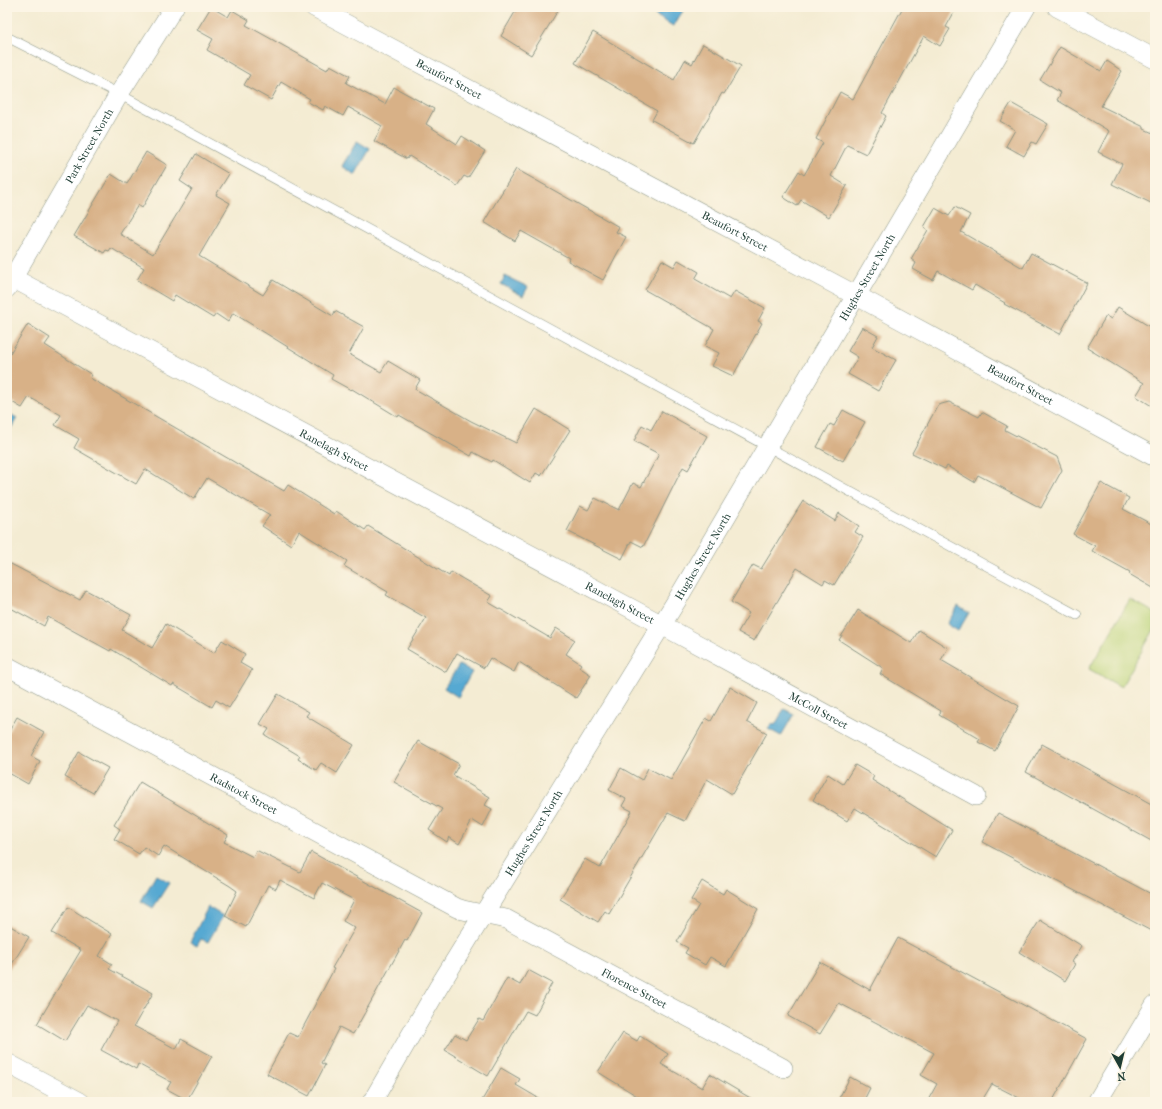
<svg xmlns="http://www.w3.org/2000/svg" width="1162" height="1109" font-family="'IM FELL French Canon',serif">
	<style>
		.green { fill: #bbd47a; stroke: #6d8857 }
		.water { fill: #57a9d2; stroke: #3b7383 }
		.building { fill: #d8b187 }
		.lines { fill: none; stroke-linecap: round; stroke-linejoin: round }
		.service-casing { stroke: #8a9484; stroke-width: 10 }
		.minor-casing { stroke: #8a9484; stroke-width: 20 }
		.service { stroke: #fff; stroke-width: 9 }
		.minor { stroke: #fff; stroke-width: 19 }
		.labels { text-anchor: middle; stroke-width: 4; stroke-linejoin: round; paint-order: stroke }
		.street-label { font-size: 11px; fill: #1f3d34; stroke: #fcf5e5 }
	</style>
	<rect width="100%" height="100%" fill="#fcf5e5"/>
	<filter id="ink" filterUnits="userSpaceOnUse"><feTurbulence type="fractalNoise" baseFrequency=".025" numOctaves="2"/><feDisplacementMap in="SourceGraphic" scale="8" xChannelSelector="R" yChannelSelector="G"/><feConvolveMatrix kernelMatrix="1 2 1 2 8 2 1 2 1" color-interpolation-filters="sRGB"/></filter>
	<filter id="wash" filterUnits="userSpaceOnUse"><feTurbulence type="fractalNoise" baseFrequency=".012" numOctaves="4" result="noise"/><feDisplacementMap in="SourceGraphic" scale="16" xChannelSelector="R" yChannelSelector="G"/><feGaussianBlur stdDeviation="0.9" result="paint"/><feColorMatrix in="noise" values="0 0 0 0 0 0 0 0 0 0 0 0 0 0 0 0 0 1.4 0 .05"/><feComposite in="paint" operator="in"/></filter>
	<g filter="url(#wash)">
		<rect width="100%" height="100%" fill="#f4ecd3"/>
		<polygon class="green" points="1130,599 1155,613 1155,628 1121,687 1089,669"/>
		<g class="water">
			<polygon points="654,7 683,7 685,8 673,26 655,15"/>
			<polygon points="357,141 370,149 355,175 342,166"/>
			<polygon points="505,276 528,287 523,296 501,284"/>
			<polygon points="7,412 17,418 7,435"/>
			<polygon points="958,606 969,613 958,631 947,624"/>
			<polygon points="459,665 472,672 458,697 444,688"/>
			<polygon points="784,709 794,714 781,736 768,729 771,724 775,725"/>
			<polygon points="156,875 169,883 153,908 141,901"/>
			<polygon points="208,907 223,916 208,942 201,939 197,946 190,942"/>
		</g>
		<g id="blocks">
			<g class="building">
				<polygon points="211,7 228,17 232,10 249,20 246,25 327,70 330,65 350,76 346,83 385,104 394,87 434,109 426,124 457,144 462,136 485,151 468,178 464,176 457,186 409,156 407,159 374,141 382,126 348,107 343,116 325,106 323,110 308,102 310,99 281,82 271,100 244,85 250,75 207,50 213,39 197,30"/>
				<polygon points="518,7 560,7 531,55 501,36"/>
				<polygon points="903,7 957,7 946,27 950,29 940,46 924,36 882,113 886,116 866,154 847,145 831,176 847,186 829,217 801,200 797,206 783,197 799,171 804,175 823,143 816,139 840,92 853,99"/>
				<polygon points="593,32 674,80 685,60 692,64 703,44 741,66 724,94 722,93 694,143 652,120 657,111 575,63"/>
				<polygon points="1060,47 1101,71 1107,61 1122,71 1101,106 1144,127 1144,129 1155,134 1155,205 1112,184 1122,164 1098,152 1109,131 1057,100 1061,93 1040,80"/>
				<polygon points="1011,103 1048,124 1036,144 1032,142 1024,156 1006,146 1015,130 1000,121"/>
				<polygon points="146,152 167,165 142,208 138,205 120,234 153,254 192,189 180,181 196,154 229,174 216,195 230,203 199,256 263,295 273,280 333,316 335,311 364,327 349,354 381,372 388,361 420,380 415,389 471,421 516,443 536,409 570,430 541,476 536,473 530,483 493,460 492,462 473,452 471,456 399,415 398,417 352,389 351,390 331,379 333,375 233,313 228,322 216,314 213,318 175,295 172,301 137,280 144,268 111,248 109,251 106,250 104,253 74,236 111,174 127,184"/>
				<polygon points="516,169 619,227 616,232 626,237 603,280 568,261 569,258 521,231 515,241 484,222"/>
				<polygon points="955,207 970,215 961,232 1023,268 1031,253 1087,283 1060,334 1004,304 1005,303 975,285 972,290 938,271 933,280 913,269 916,263 911,259 928,230 924,227 935,208 949,216"/>
				<polygon points="662,260 674,267 678,260 699,272 695,279 730,299 735,291 765,308 758,321 762,323 733,376 712,366 719,353 705,346 714,329 645,290"/>
				<polygon points="1118,307 1155,330 1155,408 1136,396 1144,383 1087,348 1106,316 1111,319"/>
				<polygon points="28,324 50,338 45,345 92,375 90,378 241,466 284,491 288,485 334,514 336,511 365,530 368,526 449,576 451,572 492,596 488,602 550,638 556,628 575,640 566,654 581,664 579,667 591,675 576,698 519,662 514,672 490,658 484,668 457,653 446,672 407,649 426,618 386,595 388,592 344,566 347,561 299,531 291,545 262,526 270,515 207,478 194,499 145,469 136,484 74,448 79,439 55,425 61,415 29,397 22,408 7,399 7,358"/>
				<polygon points="862,327 878,336 872,347 896,360 878,391 848,374 858,357 848,351"/>
				<polygon points="949,402 979,417 982,412 1007,426 1005,430 1057,457 1062,470 1041,508 978,475 974,482 947,466 945,469 912,453 938,405"/>
				<polygon points="843,410 865,422 843,461 817,447 830,424 834,426"/>
				<polygon points="662,411 707,436 688,470 683,467 643,547 631,541 622,559 567,531 580,506 588,510 595,498 619,510 633,483 641,487 659,454 634,441 642,425 651,430"/>
				<polygon points="1101,483 1129,498 1123,509 1155,526 1155,589 1129,574 1130,572 1092,551 1095,546 1073,534"/>
				<polygon points="803,501 835,521 839,513 859,526 855,532 863,537 834,585 825,580 823,584 797,568 754,641 738,632 749,613 731,602 753,565 761,569"/>
				<polygon points="7,562 80,600 86,590 131,615 122,630 152,648 166,624 214,653 222,640 245,654 240,663 252,670 229,708 216,700 212,707 173,684 172,686 111,649 110,651 48,617 44,626 7,606"/>
				<polygon points="858,610 911,643 919,630 948,648 941,660 1019,706 995,751 978,742 980,739 939,715 941,711 880,674 883,668 839,640"/>
				<polygon points="730,687 757,703 747,722 767,733 732,794 707,779 685,821 668,813 609,914 605,911 598,922 560,899 585,859 600,868 632,811 622,806 626,799 609,790 621,768 642,780 648,768 671,780 706,718 711,721"/>
				<polygon points="278,694 309,712 306,716 354,745 337,773 321,763 316,770 298,759 300,756 265,735 269,729 260,724"/>
				<polygon points="17,717 44,732 31,756 40,761 28,784 7,772 7,735"/>
				<polygon points="418,741 459,764 453,775 490,797 485,805 492,809 483,827 472,820 459,844 449,837 447,842 429,830 442,809 394,782"/>
				<polygon points="1042,744 1155,806 1155,843 1026,772"/>
				<polygon points="79,752 108,768 93,793 65,777"/>
				<polygon points="855,765 874,776 872,780 952,830 936,857 855,808 847,821 813,800 828,774 843,784"/>
				<polygon points="140,782 228,835 224,842 253,857 256,850 300,872 311,852 422,913 407,941 405,940 353,1034 339,1027 321,1063 325,1065 309,1096 267,1074 289,1033 298,1037 334,969 332,968 355,928 343,921 354,900 322,883 314,898 280,880 276,889 268,885 246,927 225,916 237,891 230,886 164,846 158,856 144,847 139,854 114,839 120,829 114,825"/>
				<polygon points="998,813 1155,896 1155,933 982,842"/>
				<polygon points="702,881 723,894 726,889 758,909 726,966 710,957 705,965 685,953 688,948 677,942 699,905 691,900"/>
				<polygon points="68,907 112,934 99,956 112,964 109,969 153,993 134,1026 176,1049 181,1039 212,1056 187,1100 167,1089 171,1082 138,1064 136,1069 101,1050 117,1021 87,1005 65,1041 37,1024 81,950 52,933"/>
				<polygon points="1040,920 1082,946 1072,962 1075,964 1065,981 1019,952"/>
				<polygon points="7,924 29,937 7,972"/>
				<polygon points="898,938 1087,1039 1052,1102 1027,1102 992,1084 981,1102 927,1102 937,1084 921,1075 934,1053 839,1003 820,1034 788,1016 820,962 870,990"/>
				<polygon points="528,970 552,983 535,1015 526,1011 488,1076 445,1050 455,1034 466,1040 479,1019 483,1021 507,978 520,985"/>
				<polygon points="623,1033 637,1041 640,1036 668,1054 661,1064 702,1088 710,1074 757,1102 647,1102 598,1072"/>
				<polygon points="501,1068 520,1079 516,1085 545,1102 481,1102"/>
				<polygon points="850,1077 870,1088 863,1102 837,1102"/>
			</g>
		</g>
	</g>
	<g filter="url(#ink)">
		<use href="#blocks" fill-opacity="0" stroke="#8a9484" stroke-width="1"/>
		<g class="lines">
			<g class="service-casing">
				<polyline id="service" points="7,37 119,94 1077,615"/>
			</g>
			<g class="minor-casing">
				<g id="minor">
					<path id="s1" d="M314,7l543,289 298,161"/>
					<polyline points="1057,7 1155,59"/>
					<path id="s2" d="M7,275l655,350 314,171"/>
					<path id="s3" d="M7,288l112,-194 55,-87"/>
					<path id="s4" d="M7,666l450,242 6,2 43,9 277,149"/>
					<polyline points="7,1063 80,1102"/>
					<path id="s5" d="M372,1102l66,-114 239,-388 349,-593"/>
					<polyline points="1097,1102 1155,1005"/>
				</g>
			</g>
			<use href="#service" class="service"/>
			<use href="#minor" class="minor"/>
		</g>
	</g>
	<g class="labels">
		<g class="street-label">
			<text dy="4" stroke="none"><textPath href="#s1" startOffset="153">Beaufort Street</textPath></text>
			<text dy="4" stroke="none"><textPath href="#s3" startOffset="164">Park Street North</textPath></text>
			<text dy="4" stroke="none"><textPath href="#s1" startOffset="477">Beaufort Street</textPath></text>
			<text dy="4" stroke="none"><textPath href="#s5" startOffset="962">Hughes Street North</textPath></text>
			<text dy="4" stroke="none"><textPath href="#s1" startOffset="801">Beaufort Street</textPath></text>
			<text dy="4" stroke="none"><textPath href="#s2" startOffset="371">Ranelagh Street</textPath></text>
			<text dy="4" stroke="none"><textPath href="#s5" startOffset="638">Hughes Street North</textPath></text>
			<text dy="4" stroke="none"><textPath href="#s2" startOffset="695">Ranelagh Street</textPath></text>
			<text dy="4" stroke="none"><textPath href="#s2" startOffset="921">McColl Street</textPath></text>
			<text dy="4" stroke="none"><textPath href="#s4" startOffset="269">Radstock Street</textPath></text>
			<text dy="4" stroke="none"><textPath href="#s5" startOffset="314">Hughes Street North</textPath></text>
			<text dy="4" stroke="none"><textPath href="#s4" startOffset="707">Florence Street</textPath></text>
		</g>
	</g>
	<rect width="1162" height="1109" fill="none" stroke="#fcf5e5" stroke-width="24"/>
	<g transform="translate(1120 1067) rotate(172)" stroke="#fcf5e5" stroke-width="3" paint-order="stroke">
	<path d="M0-3L7 15L0 10L-7 15Z" fill="#1f3d34"/>
	<text y="-6" font-size="11" font-weight="bold" text-anchor="middle" fill="#1f3d34">N</text>
	</g>
</svg>
